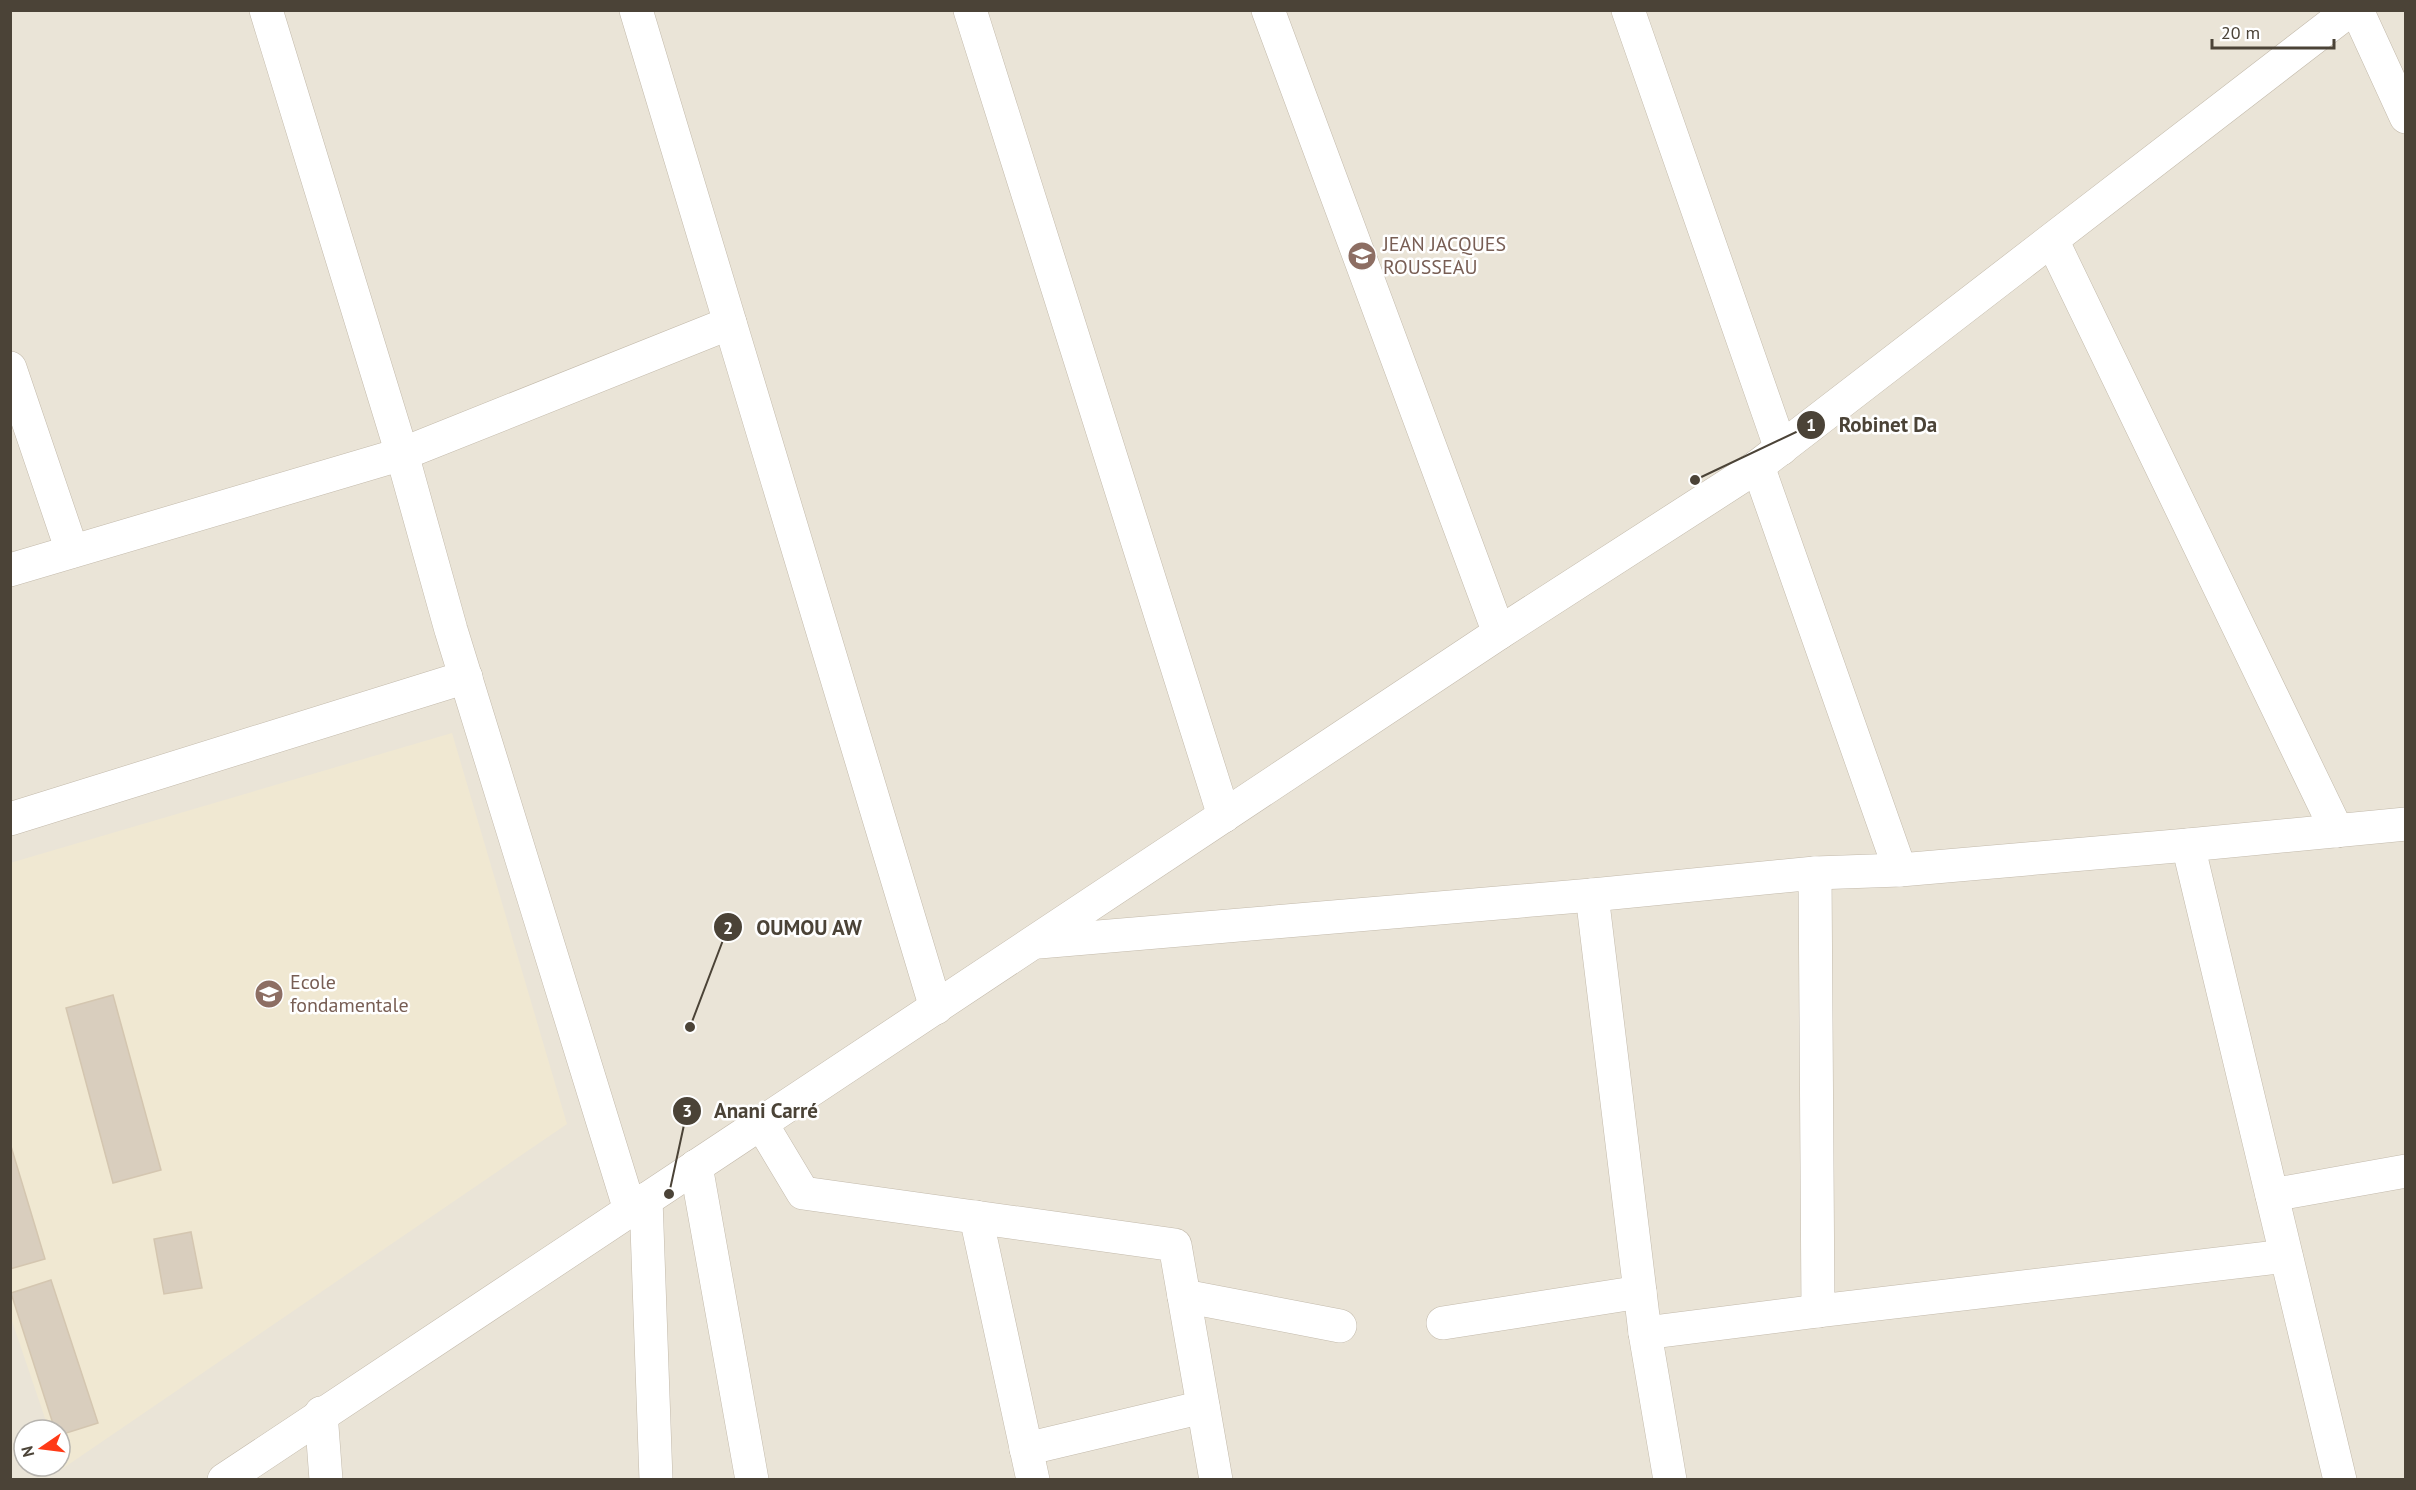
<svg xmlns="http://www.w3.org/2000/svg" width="2416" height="1490" font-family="'PT Sans',sans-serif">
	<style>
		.residential { fill: #eae4d7; fill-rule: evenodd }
		.education { fill: #f0e8d2 }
		.building { fill: #d9cebe; stroke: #d4c6b0; stroke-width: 1.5 }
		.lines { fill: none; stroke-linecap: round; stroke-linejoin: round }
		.street-casing { stroke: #c3baab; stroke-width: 34 }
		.street { stroke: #fff; stroke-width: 33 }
		.labels { text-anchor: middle; stroke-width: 5; stroke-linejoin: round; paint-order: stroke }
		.education-label { font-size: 20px; fill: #785e54; stroke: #fff; text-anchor: start }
		.leader { fill: none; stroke: #4b4337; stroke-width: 2 }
		.callout-dot { fill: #4b4337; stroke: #fff; stroke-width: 2 }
		.mark-label { font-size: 18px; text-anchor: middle; font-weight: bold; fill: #fff }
		.callout-label { font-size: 21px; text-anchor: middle; font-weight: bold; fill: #4b4337; stroke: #fff; stroke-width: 5; stroke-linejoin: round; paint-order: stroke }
	</style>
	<rect width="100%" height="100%" fill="#f6f2e9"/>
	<path class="residential" d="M10,11h2395v1468h-2394zM24,1430h36v36h-36z"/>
	<polygon class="education" points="452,733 567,1124 62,1469 60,1430 49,1430 11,1318 10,863"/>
	<g class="building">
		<polygon points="113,995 161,1170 113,1183 66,1008"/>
		<polygon points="10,1143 45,1259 10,1269"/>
		<polygon points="191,1232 202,1288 164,1294 154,1239"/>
		<polygon points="51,1280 98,1423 60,1435 60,1430 55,1430 11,1293"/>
	</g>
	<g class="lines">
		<g class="street-casing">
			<g id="street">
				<polyline points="266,10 402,454 451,630 630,1210"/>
				<polyline points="636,10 936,1008"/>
				<polyline points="970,10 1224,816"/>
				<polyline points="1268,10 1499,633"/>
				<polyline points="1628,10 1781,449"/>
				<polyline points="2357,10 2406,117"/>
				<polyline points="2052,240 2337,831"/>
				<polyline points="10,368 72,551"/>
				<polyline points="1758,466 1900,870"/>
				<polyline points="10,570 402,454 730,323"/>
				<polyline points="10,819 466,677"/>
				<polyline points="2188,845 2340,1480"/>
				<polyline points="1815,873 1818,1311"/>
				<polyline points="1592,895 1645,1333 1670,1480"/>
				<polyline points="1039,942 1592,895 1815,873 1900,870 2188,845 2406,824"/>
				<polyline points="761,1123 803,1193 1175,1245 1216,1480"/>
				<polyline points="696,1166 752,1480"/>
				<polyline points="2272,1195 2406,1171"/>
				<polyline points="646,1199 656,1480"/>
				<polyline points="976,1217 1033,1480"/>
				<polyline points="1184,1296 1340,1326"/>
				<polyline points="1443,1323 1640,1292"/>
				<polyline points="1645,1333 1818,1311 2286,1256"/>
				<polyline points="321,1413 326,1480"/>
				<polyline points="1026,1449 1203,1407"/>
				<polyline points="224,1480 1499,633 1758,466 2350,10"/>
			</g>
		</g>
		<use href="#street" class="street"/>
	</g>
	<defs>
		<g id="school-disc" transform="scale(1.5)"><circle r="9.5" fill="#8d6e63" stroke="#fff"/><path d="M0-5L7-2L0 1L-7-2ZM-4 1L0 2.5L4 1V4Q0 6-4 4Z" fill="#fff"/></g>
	</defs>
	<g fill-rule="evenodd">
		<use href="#school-disc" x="1362" y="256"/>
		<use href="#school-disc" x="269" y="994"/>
	</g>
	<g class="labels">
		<g class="education-label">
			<text x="1383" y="251">JEAN JACQUES<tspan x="1383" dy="23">ROUSSEAU</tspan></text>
			<text x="290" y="989">Ecole<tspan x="290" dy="23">fondamentale</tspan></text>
		</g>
	</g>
	<path class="leader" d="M1695 480L1811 425M690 1027L728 927M669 1194L687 1111"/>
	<g class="callout-dot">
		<circle cx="1695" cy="480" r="6"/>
		<circle cx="690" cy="1027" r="6"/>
		<circle cx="669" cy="1194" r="6"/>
		<circle cx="1811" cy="425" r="15"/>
		<circle cx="728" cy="927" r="15"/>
		<circle cx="687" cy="1111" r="15"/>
	</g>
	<g class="mark-label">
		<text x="1811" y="431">1</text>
		<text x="728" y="934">2</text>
		<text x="687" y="1117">3</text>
	</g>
	<g class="callout-label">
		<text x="1888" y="432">Robinet Da</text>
		<text x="809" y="935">OUMOU AW</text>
		<text x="766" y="1118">Anani Carré</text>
	</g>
	<rect width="2416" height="1490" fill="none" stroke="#4b4337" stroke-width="24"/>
	<g transform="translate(42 1448) rotate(256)"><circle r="28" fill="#ffffff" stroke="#b7b4af" stroke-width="1.5"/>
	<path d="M0-4.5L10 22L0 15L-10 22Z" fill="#ff3a17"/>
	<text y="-9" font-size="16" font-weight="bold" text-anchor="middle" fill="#4b4337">N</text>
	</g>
	<path d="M2212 39v9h122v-9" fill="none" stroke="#4b4337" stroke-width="3"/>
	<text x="2221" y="39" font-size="18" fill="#4b4337" stroke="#ffffff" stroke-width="4.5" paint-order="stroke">20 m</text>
</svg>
